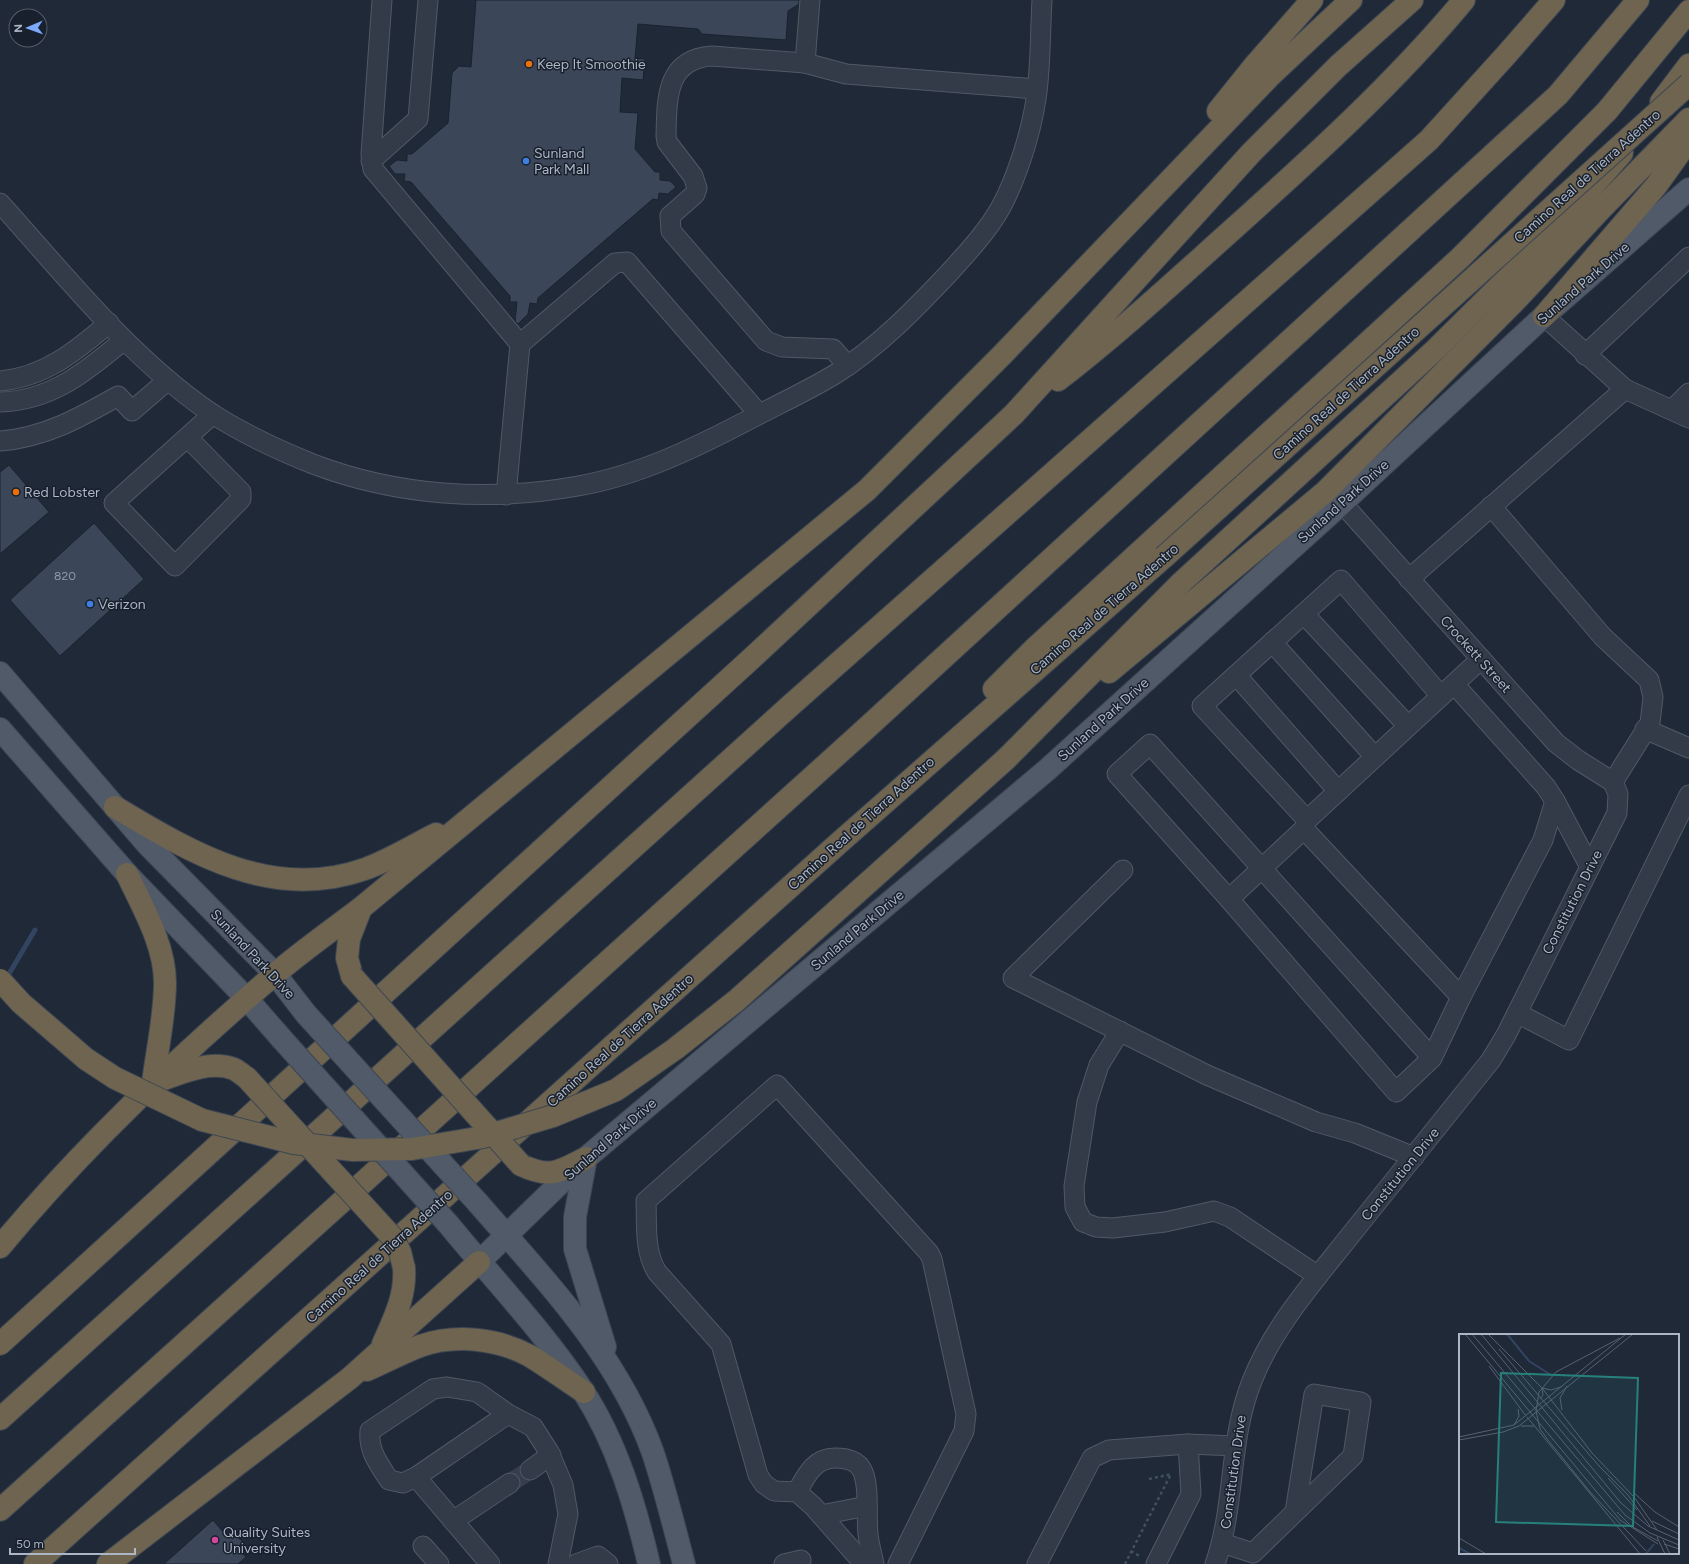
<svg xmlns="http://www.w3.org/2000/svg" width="1689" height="1564" font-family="Figtree,sans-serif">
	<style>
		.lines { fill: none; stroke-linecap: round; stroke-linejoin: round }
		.stream { stroke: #324460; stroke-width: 5 }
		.building { fill: #3b4758; stroke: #1a222f }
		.minor-tunnel { stroke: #343e4d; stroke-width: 19; stroke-dasharray: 19 10; stroke-linecap: butt }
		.minor-casing { stroke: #505966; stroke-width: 21 }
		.major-casing { stroke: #3c4452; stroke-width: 24 }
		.highway-casing { stroke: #3d4653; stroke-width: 24 }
		.path { stroke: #3f5357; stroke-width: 2.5; stroke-dasharray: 3 3; stroke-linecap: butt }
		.minor { stroke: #333b49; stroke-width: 19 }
		.major { stroke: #515a69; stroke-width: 22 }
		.highway { stroke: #6f644f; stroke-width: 22 }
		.major-bridge-casing { stroke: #3c4452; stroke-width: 24; stroke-linecap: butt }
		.highway-bridge-casing { stroke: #3d4653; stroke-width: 24; stroke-linecap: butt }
		.major-bridge { stroke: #515a69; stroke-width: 22 }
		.highway-bridge { stroke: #6f644f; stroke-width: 22 }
		.food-dot { fill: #e8710a; stroke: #18202d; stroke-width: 1.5 }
		.shop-dot { fill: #3f7fe0; stroke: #18202d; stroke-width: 1.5 }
		.hotel-dot { fill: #d1479c; stroke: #18202d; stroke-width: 1.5 }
		.labels { text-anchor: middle; stroke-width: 3; stroke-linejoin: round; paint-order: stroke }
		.number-label { font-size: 12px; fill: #909aaa }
		.poi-label { font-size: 14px; fill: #adb6c5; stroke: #18202d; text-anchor: start }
		.street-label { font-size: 14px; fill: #adb6c5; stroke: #18202d }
		.inset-river { fill: none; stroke: #324460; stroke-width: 2 }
		.inset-road { fill: none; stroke: #586170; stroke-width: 1 }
		.view { fill: #27807b; fill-opacity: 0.15; stroke: #27807b; stroke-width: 2 }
		.inset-edge { fill: none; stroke: #adb6c5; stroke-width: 2 }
	</style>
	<rect width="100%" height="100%" fill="#1f2938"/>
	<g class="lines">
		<polyline class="stream" points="6,979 35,930"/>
	</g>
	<g class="building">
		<polygon points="476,0 799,0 799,4 788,11 786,40 702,34 698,29 638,24 635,58 645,59 643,80 622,78 620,112 638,113 635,149 655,172 660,172 660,180 670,181 676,187 668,194 659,193 658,200 653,199 538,298 537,304 530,303 528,314 518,324 515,321 517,302 510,302 510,296 411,182 404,181 405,174 395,174 389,166 397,160 407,161 407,154 412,154 448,123 452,73 459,66 471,67"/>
		<polygon points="9,465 49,512 0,554 0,472"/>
		<polygon points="94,523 144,579 60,656 10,600"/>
		<polygon points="213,1520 228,1538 232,1532 243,1542 237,1548 246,1557 238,1564 164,1564"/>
	</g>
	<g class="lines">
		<polyline class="minor-tunnel" points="510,1483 530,1470"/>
		<g class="minor-casing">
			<g id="minor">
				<polyline points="382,0 371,154 373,169 520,344 615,263 627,262 759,414"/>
				<polyline points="805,63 810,0"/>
				<polyline points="371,161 418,119 428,0"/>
				<path d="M0,203c65,72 130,155 211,210 31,20 67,37 102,51 84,32 176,38 265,22 63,-11 121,-40 178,-70 27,-14 55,-27 81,-43 42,-27 78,-64 111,-99 19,-21 39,-42 53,-67 16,-30 30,-74 35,-108 5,-32 4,-66 6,-99"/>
				<polyline points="1585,355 1689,257"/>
				<path d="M848,366l-15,-17 -51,-2 -16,-6 -95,-110 -1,-15 25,-22 2,-6 -4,-12 -26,-34 -1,-6c1,-36 -1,-77 46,-80l93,7 41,11 191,15"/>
				<path d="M0,381c45,-4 76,-30 109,-58"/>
				<polyline points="1625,389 1689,418"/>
				<path d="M0,402c51,-1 87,-31 124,-62"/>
				<polyline points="1672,410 1689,393"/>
				<polyline points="188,438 241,492 241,499 175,566 114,503 213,414"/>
				<path d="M0,441c44,-3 81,-24 118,-45l14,15 36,-31"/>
				<polyline points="506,495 520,344"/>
				<polyline points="1491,506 1603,637 1649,680 1653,697 1650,723 1613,782"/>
				<polyline points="1409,579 1625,389 1544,316"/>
				<polyline points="1304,614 1408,726"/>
				<polyline points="1272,642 1375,757"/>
				<polyline points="1236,675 1338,791"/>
				<polyline points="1454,684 1546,787 1555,801 1590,867"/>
				<polyline points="1645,729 1689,748"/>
				<polyline points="1307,820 1202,706 1341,580 1441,696"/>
				<polyline points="1304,829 1461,997"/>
				<polyline points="1123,870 1013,978 1207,1075 1316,1122 1355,1133 1414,1157"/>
				<polyline points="1229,899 1304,829 1307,820 1481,659"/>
				<polyline points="1517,1013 1569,1040 1689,795"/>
				<polyline points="1120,1031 1099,1065 1087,1102 1074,1186 1075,1207 1083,1222 1096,1227 1113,1228 1165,1222 1214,1211 1230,1217 1318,1276"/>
				<polyline points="1432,1058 1150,744 1117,774 1229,899 1396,1092 1432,1058 1461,997 1543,840 1555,801"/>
				<path d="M508,1414l-92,63 -13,6 -14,-3c-10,-16 -21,-29 -19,-49l63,-42 14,-2 30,5 31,22 25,13 16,25 14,33 5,29 -10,50"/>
				<polyline points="530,1470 551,1455"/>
				<polyline points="416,1477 490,1564"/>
				<path d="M797,1492c9,-16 17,-34 38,-34 10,0 22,2 27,12 8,15 4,46 6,64 1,10 4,20 6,30"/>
				<polyline points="821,1515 867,1506"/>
				<polyline points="453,1521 510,1483"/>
				<polyline points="1222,1543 1253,1553 1353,1456 1361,1402 1314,1394 1295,1512"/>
				<polyline points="423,1546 439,1564"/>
				<polyline points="576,1564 598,1556 608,1564"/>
				<polyline points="784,1564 801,1560"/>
				<path d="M864,1564l-51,-58 -16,-14 -23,-1 -10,-7 -6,-9 -37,-131 -64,-72c-13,-21 -10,-47 -11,-71l131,-116 152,168 3,6 34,155 -2,17 -66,133"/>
				<polyline points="1037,1564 1092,1458 1109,1450 1188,1444 1235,1446"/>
				<polyline points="1156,1564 1191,1494 1188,1444"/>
				<path d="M1215,1564c21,-60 13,-123 37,-183 22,-56 64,-102 101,-149 46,-57 92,-114 138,-172l15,-25 111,-222 1,-19 -5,-12 -35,-22 -22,-17 -214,-240"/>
			</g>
		</g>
		<g class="major-casing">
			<g id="major">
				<polyline points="0,673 147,844 275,974 306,1014"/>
				<polyline points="0,729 127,874 247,999 281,1038"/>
				<polyline points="586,1158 575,1217 575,1249 605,1347"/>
				<path d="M478,1203c67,77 140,152 175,250 12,36 21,74 31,111"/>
				<path d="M449,1225c45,55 95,107 134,166 34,52 52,114 66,173"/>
				<polyline points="479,1262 586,1158 1048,769 1342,503 1544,316 1689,189"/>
			</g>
		</g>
		<g class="highway-casing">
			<g id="highway">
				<polyline points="1661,102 1689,65"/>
				<polyline points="1218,111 1255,65 1312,0"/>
				<polyline points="1544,316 1656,186 1689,140"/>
				<path d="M1058,380c61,-47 117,-99 174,-150 81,-73 162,-146 232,-230"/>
				<polyline points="1109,672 1325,492 1514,302 1601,209 1689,119"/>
				<polyline points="994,689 1035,648 1460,258 1607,111 1689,11"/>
				<polyline points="1006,759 1182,582 1435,350 1541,245 1622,153"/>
				<path d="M115,807c77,46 157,95 250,62 25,-9 47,-23 71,-35"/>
				<path d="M127,874c16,34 38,71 38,109 0,33 -8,67 -12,100 24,-8 55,-24 81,-14 4,2 9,6 13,9"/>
				<polyline points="352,976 347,958 349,939 361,908"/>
				<path d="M521,1165c30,14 37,7 65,-7"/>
				<path d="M0,1247c82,-99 177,-189 274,-272 28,-24 58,-45 87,-67l506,-418 135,-135 269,-280 80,-75"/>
				<polyline points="0,1344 752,658 1014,414 1251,153 1338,66 1412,0"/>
				<path d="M383,1344c11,-25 23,-48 21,-76"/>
				<path d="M367,1370c18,-8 35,-17 53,-24 35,-12 77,-8 110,10 18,11 36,24 54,36"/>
				<polyline points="0,1419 791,705 1429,140 1507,54 1554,0"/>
				<polyline points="0,1510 860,734 1558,95 1638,0"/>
				<polyline points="35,1564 840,842 1164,557"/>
				<polyline points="108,1564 350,1378 479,1262"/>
			</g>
		</g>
		<g class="path">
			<polyline points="1149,1479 1172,1474"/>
			<polyline points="1131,1551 1141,1557"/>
			<polyline points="1125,1564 1171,1474"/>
		</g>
		<use href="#minor" class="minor"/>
		<use href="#major" class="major"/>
		<use href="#highway" class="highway"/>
		<g class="major-bridge-casing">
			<g id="major-bridge">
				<polyline points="306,1014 478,1203"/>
				<polyline points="281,1038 449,1225"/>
			</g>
		</g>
		<g class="highway-bridge-casing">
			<g id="highway-bridge">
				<polyline points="1164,557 1689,84"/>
				<polyline points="352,976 521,1165"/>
				<polyline points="0,980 21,1003 86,1059 115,1078 202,1120 294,1143 353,1150 412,1149 483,1137 553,1116 616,1090 675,1049 737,1000 1006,759"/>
				<polyline points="247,1078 393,1238 400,1252 404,1268"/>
			</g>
		</g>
		<use href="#major-bridge" class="major-bridge"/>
		<use href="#highway-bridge" class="highway-bridge"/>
	</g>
	<g class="food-dot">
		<circle cx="529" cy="64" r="4"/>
		<circle cx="16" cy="492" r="4"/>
	</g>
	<g class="shop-dot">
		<circle cx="526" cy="161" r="4"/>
		<circle cx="90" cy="604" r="4"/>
	</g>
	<circle class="hotel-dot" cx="215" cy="1540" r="4"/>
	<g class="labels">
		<g class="number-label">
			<text x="65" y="580">820</text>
		</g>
		<g class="poi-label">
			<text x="537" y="69">Keep It Smoothie</text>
			<text x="534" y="158">Sunland<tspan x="534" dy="16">Park Mall</tspan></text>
			<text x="24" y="497">Red Lobster</text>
			<text x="98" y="609">Verizon</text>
			<text x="223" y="1537">Quality Suites<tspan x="223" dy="16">University</tspan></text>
		</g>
		<g class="street-label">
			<text transform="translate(1587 176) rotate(-42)" y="5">Camino Real de Tierra Adentro</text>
			<text transform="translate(1583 283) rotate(-41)" y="5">Sunland Park Drive</text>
			<text transform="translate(1346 393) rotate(-42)" y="5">Camino Real de Tierra Adentro</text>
			<text transform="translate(1343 501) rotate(-42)" y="5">Sunland Park Drive</text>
			<text transform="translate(1104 609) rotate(-41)" y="5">Camino Real de Tierra Adentro</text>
			<text transform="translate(1476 654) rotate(48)" y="5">Crockett Street</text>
			<text transform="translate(1103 719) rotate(-42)" y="5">Sunland Park Drive</text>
			<text transform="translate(861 823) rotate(-42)" y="5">Camino Real de Tierra Adentro</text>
			<text transform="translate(1572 902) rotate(-63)" y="5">Constitution Drive</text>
			<text transform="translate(857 930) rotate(-40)" y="5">Sunland Park Drive</text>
			<text transform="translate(253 954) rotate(47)" y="5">Sunland Park Drive</text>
			<text transform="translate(620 1040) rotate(-42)" y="5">Camino Real de Tierra Adentro</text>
			<text transform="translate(610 1139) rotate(-41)" y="5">Sunland Park Drive</text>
			<text transform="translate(1400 1174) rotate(-51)" y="5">Constitution Drive</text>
			<text transform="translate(379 1256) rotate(-42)" y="5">Camino Real de Tierra Adentro</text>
			<text transform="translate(1233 1472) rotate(-82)" y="5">Constitution Drive</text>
		</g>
	</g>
	<g transform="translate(1459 1334)">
		<rect width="220" height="220" fill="#1f2938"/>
		<path class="inset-river" d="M48,0l22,27 22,14M0,214l11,6M187,220l8,-10"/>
		<path class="inset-road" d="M6,0l156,187M13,0l153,181 25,18 29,12M22,0l140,169 27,23 31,14M29,0l54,54 50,65 42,44 23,33M161,4l-64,34 -17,20 -3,19 4,18 8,11 43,53 55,58M40,15l100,117 29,29 22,31M30,32l37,50M81,65l3,-4 -1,-7 9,2 10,-3M103,76l-2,-12 7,-12M68,83l113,137M55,91l5,-9 -1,-7M62,92h13M0,103l55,-12 112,-91M0,106l44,-8 16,-6 114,-92M149,144l29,32M174,158l22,20 24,15M158,178l14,14 27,15M161,186l38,24M193,187l27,13M198,203l8,17M0,204l27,16M204,206l7,14M205,210l15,5"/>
		<path class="view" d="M42,39l137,5 -5,148 -137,-4z"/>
		<rect width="220" height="220" class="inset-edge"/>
	</g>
	<g transform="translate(28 28) rotate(268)"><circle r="19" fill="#18202d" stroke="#545c6a"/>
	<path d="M0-3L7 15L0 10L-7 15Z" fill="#7ca9fc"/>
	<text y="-6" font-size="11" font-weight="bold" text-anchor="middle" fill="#adb6c5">N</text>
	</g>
	<path d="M10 1548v6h125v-6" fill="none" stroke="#adb6c5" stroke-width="2"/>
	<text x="16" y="1548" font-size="12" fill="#adb6c5" stroke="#18202d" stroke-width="3" paint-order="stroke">50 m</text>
</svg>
